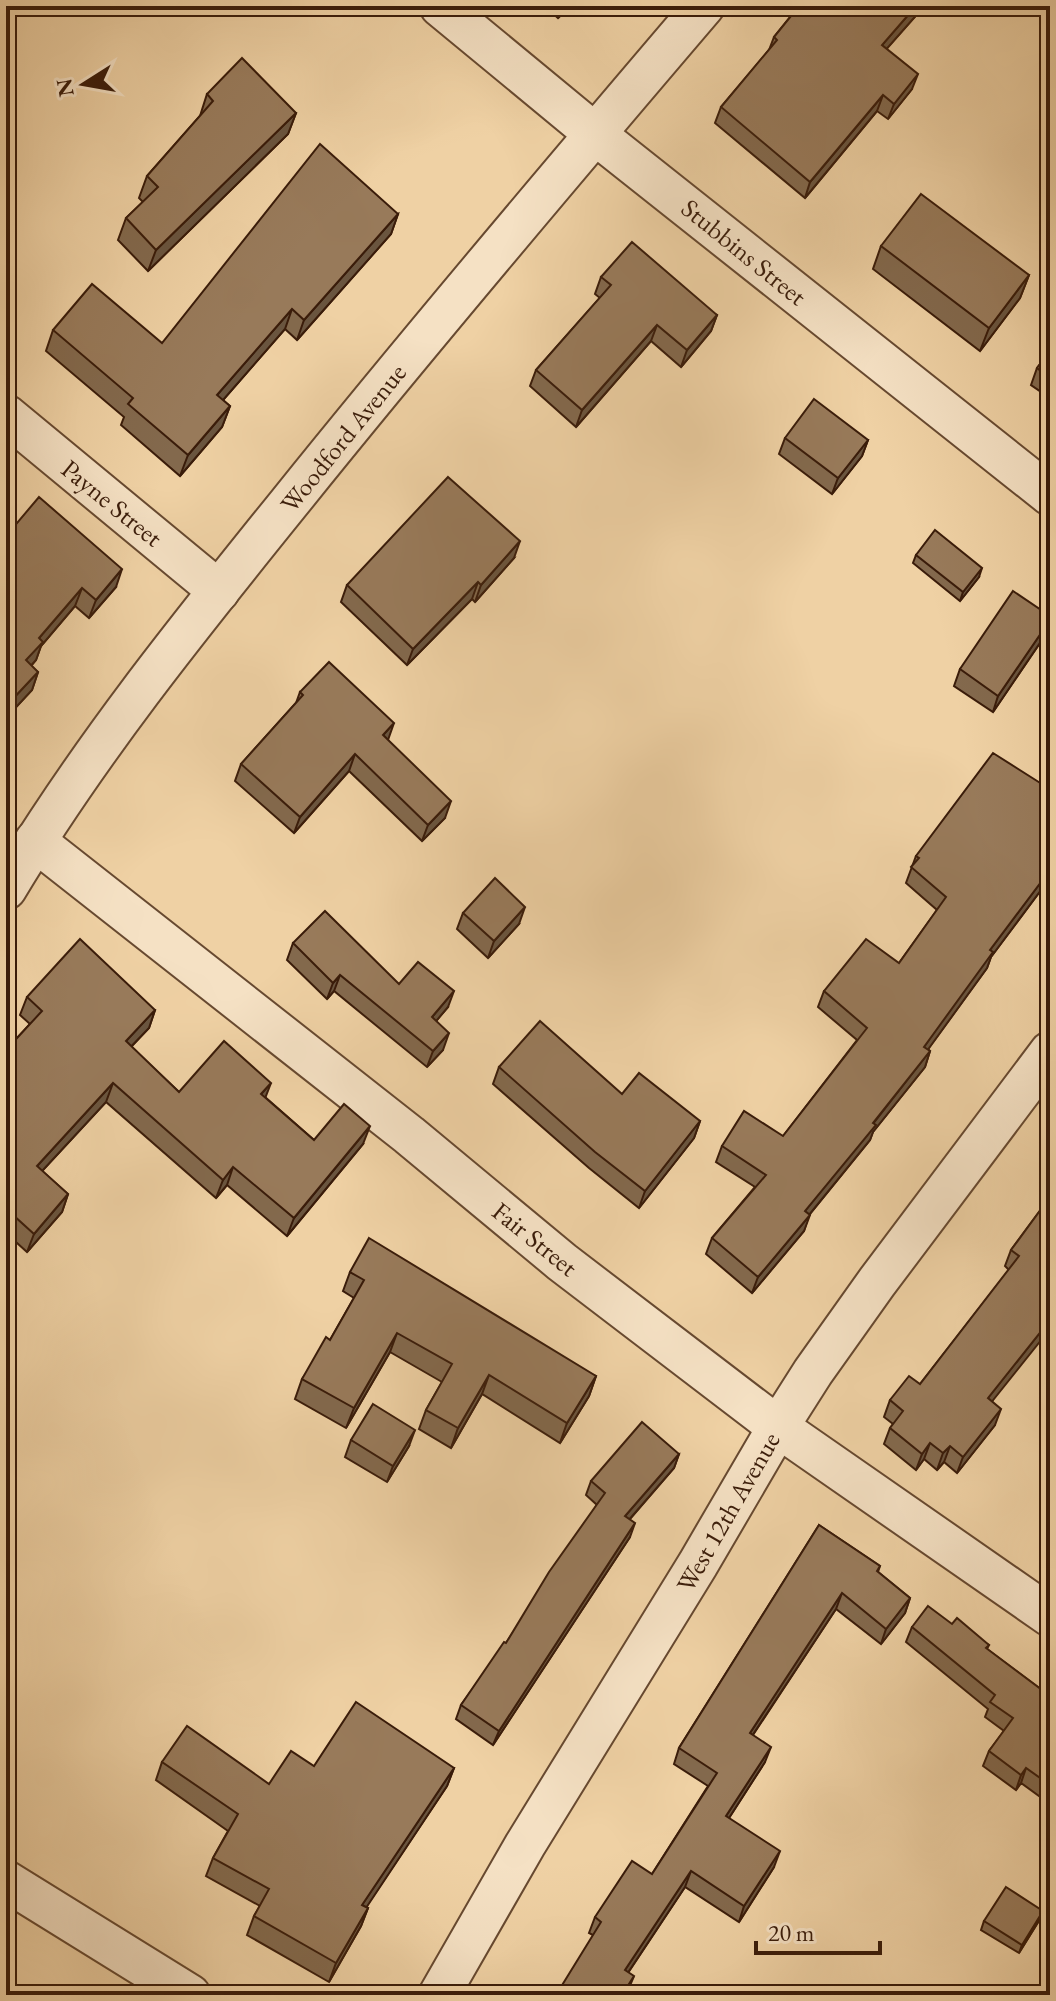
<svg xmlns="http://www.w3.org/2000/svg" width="1056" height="2001" font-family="'EB Garamond',serif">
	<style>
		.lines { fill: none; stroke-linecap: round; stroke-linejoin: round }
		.minor-casing { stroke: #674930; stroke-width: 44 }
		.minor { stroke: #f5e1c4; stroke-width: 40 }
		.wall { fill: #83694d; stroke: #3a1c0a; stroke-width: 2 }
		.shaded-wall { fill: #6a553f; stroke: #3a1c0a; stroke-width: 2 }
		.building { fill: #987a5a; stroke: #3a1c0a; stroke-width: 2 }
		.labels { text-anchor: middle; stroke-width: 6; stroke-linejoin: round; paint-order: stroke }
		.street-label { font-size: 26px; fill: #3a1c0a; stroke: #f5e1c4 }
	</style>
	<rect width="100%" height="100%" fill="#efd1a4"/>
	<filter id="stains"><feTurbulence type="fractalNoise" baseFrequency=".0025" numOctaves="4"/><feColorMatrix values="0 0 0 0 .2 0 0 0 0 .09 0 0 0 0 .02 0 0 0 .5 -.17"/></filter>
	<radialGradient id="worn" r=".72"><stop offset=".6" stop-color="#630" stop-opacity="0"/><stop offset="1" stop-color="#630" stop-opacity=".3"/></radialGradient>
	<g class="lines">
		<g class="minor-casing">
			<g id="minor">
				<polyline points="440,6 595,134 1050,495"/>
				<polyline points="6,415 219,591"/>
				<polyline points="35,841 409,1135 562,1262 778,1427 1050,1616"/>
				<path d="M6,889c82,-137 182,-261 283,-386 135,-168 275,-333 415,-497"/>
				<polyline points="6,1881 190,1995"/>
				<polyline points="439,1995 525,1845 698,1564 778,1427 813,1372 877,1282 1050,1052"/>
			</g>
		</g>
		<use href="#minor" class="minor"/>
	</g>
	<g class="wall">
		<polygon points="545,6 570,6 558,18"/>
		<polygon points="799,6 921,6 920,11 886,49 912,89 888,119 877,111 805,198 715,123 721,107 769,50 774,37"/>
		<polygon points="207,94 296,113 288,134 148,271 118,240 126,218 143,202 139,198 147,176 200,116"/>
		<polygon points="398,214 391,234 297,340 285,329 223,400 230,406 222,427 180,476 121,425 124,417 46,351 53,330 162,343"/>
		<polygon points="881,246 1029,275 1020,298 980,351 873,269"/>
		<polygon points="601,277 717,315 711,331 681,367 651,341 576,427 530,386 536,370 600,298 595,294"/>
		<polygon points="1050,351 1050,398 1031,385 1037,368"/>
		<polygon points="785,438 868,440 862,456 832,494 779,454"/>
		<polygon points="6,536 116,587 89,618 75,606 41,646 36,660 31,666 38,672 32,690 6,718"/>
		<polygon points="916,555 979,577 960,601 913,563"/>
		<polygon points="514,558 475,602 472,599 407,665 341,602 347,585"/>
		<polygon points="1050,616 1050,622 1046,634 993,712 954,686 960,669"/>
		<polygon points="300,692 388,740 445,818 422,841 349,771 294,833 235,781 241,764 296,703"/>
		<polygon points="1050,779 1050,878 991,957 987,968 928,1049 930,1051 925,1067 873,1132 870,1140 809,1215 804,1231 752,1293 706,1254 712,1238 755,1187 716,1162 722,1146 783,1136 857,1040 818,1007 824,991 899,963 937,910 906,883 916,856 1045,786"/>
		<polygon points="463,913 519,924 488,958 457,929"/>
		<polygon points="293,943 399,984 448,1007 436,1021 443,1050 427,1067 334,991 327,999 287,960"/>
		<polygon points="27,997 155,1010 149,1028 131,1047 179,1092 265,1097 314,1140 363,1144 287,1236 227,1185 216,1198 106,1102 42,1171 68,1194 62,1212 27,1252 6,1233 6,1050 30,1024 20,1015"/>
		<polygon points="499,1067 622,1094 700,1121 694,1138 639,1208 589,1168 493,1084"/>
		<polygon points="1050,1197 992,1402 995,1425 957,1473 944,1462 937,1470 924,1459 916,1470 884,1444 890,1428 893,1424 884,1417 890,1400 920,1384 1009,1270 1005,1266 1011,1250"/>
		<polygon points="350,1272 596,1376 589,1396 560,1443 482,1394 451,1448 419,1429 426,1410 442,1382 390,1352 346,1428 295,1399 302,1379 330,1340 354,1298 343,1291"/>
		<polygon points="351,1440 409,1446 387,1482 345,1457"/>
		<polygon points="679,1454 674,1468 630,1519 630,1537 493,1745 456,1719 461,1705 506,1643 597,1505 586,1495 591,1481"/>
		<polygon points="819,1525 880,1566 878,1572 910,1598 905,1613 881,1644 836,1609 753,1735 765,1762 729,1818 774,1867 739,1922 685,1887 628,1973 628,1992 593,1935 589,1933 595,1917 652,1874 708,1786 674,1764 679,1748"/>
		<polygon points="952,1624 989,1645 987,1649 1050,1696 1050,1706 1048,1711 1050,1712 1050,1804 1021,1783 1016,1790 983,1766 989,1751 1004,1731 985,1717 988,1709 906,1642 912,1627"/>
		<polygon points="162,1762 269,1784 314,1766 454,1768 447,1786 366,1907 368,1908 361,1926 329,1982 247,1935 254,1916 260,1906 206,1876 213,1858 228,1831 156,1780"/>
		<polygon points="1043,1911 1040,1919 1019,1953 981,1930 984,1921"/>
	</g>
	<g class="shaded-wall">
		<polygon points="562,6 570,6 558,18"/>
		<polygon points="916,6 921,6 920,11 876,61 882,45"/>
		<polygon points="918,74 912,89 888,119 894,104"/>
		<polygon points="883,95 877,111 805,198 810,182"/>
		<polygon points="296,113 288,134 148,271 156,250"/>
		<polygon points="398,214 391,234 297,340 304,320"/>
		<polygon points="1029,275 1020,298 980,351 989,328"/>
		<polygon points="292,309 285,329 209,416 217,395"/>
		<polygon points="717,315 711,331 681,367 687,350"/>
		<polygon points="657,325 651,341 576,427 582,410"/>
		<polygon points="230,406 222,427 180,476 188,455"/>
		<polygon points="868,440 862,456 832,494 838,478"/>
		<polygon points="520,541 514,558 475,602 481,585"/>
		<polygon points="982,568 979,577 960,601 963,592"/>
		<polygon points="122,569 116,587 89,618 96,600"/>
		<polygon points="478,582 472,599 407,665 413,649"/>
		<polygon points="82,588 75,606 41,646 36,660 19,679 26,660 39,638"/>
		<polygon points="1050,620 1046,634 993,712 998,696"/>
		<polygon points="38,672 32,690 6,718 6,710 8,704"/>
		<polygon points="394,723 388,740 383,735"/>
		<polygon points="355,754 349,771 294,833 300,817"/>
		<polygon points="451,801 445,818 422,841 428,825"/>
		<polygon points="1050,870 1050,878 991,957 987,968 919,1062 924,1047 990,950"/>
		<polygon points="525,907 519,924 488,958 494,941"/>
		<polygon points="340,975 334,991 327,999 333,983"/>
		<polygon points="454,991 448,1007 426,1033 432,1017"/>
		<polygon points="155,1010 149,1028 119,1059 126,1041"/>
		<polygon points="449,1033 443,1050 427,1067 433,1051"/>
		<polygon points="930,1051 925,1067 873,1132 870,1140 800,1226 805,1211"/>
		<polygon points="113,1083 106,1102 30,1184 37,1166"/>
		<polygon points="271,1083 264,1101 261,1094"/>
		<polygon points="700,1121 694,1138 639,1208 645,1191"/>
		<polygon points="370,1126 363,1144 287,1236 294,1218"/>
		<polygon points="233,1167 227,1185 216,1198 223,1180"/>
		<polygon points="68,1194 62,1212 27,1252 34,1234"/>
		<polygon points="13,1215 6,1233 6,1222"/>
		<polygon points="810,1215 804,1231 752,1293 758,1277"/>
		<polygon points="1050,1320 1050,1329 982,1414 988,1398"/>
		<polygon points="397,1333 390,1352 346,1428 354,1408"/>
		<polygon points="489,1375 482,1394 451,1448 458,1428"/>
		<polygon points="596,1376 589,1396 560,1443 567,1423"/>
		<polygon points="1001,1409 995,1425 957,1473 963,1457"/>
		<polygon points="415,1430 409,1446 387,1482 393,1466"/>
		<polygon points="930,1443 924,1459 916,1470 922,1454"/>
		<polygon points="950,1446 944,1462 937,1470 943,1453"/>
		<polygon points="679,1454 674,1468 620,1530 625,1516"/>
		<polygon points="635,1523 630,1537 493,1745 499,1731"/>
		<polygon points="842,1593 836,1609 744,1748 750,1733"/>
		<polygon points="910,1598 905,1613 881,1644 886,1629"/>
		<polygon points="771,1747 765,1762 720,1832 726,1816"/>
		<polygon points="454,1768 447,1786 356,1923 362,1905"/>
		<polygon points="1026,1768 1021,1783 1016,1790 1021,1775"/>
		<polygon points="780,1851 774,1867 739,1922 744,1906"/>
		<polygon points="691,1871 685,1887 619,1986 625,1970"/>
		<polygon points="368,1908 361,1926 329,1982 336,1963"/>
		<polygon points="1043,1911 1040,1919 1019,1953 1022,1945"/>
		<polygon points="634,1976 626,1995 622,1995"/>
	</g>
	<g class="building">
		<polygon points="799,6 916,6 882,45 918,74 894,104 883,95 810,182 721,107 777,40 774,37"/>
		<polygon points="242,58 296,113 156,250 126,218 158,187 147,176 213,101 207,94"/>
		<polygon points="320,144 398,214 304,320 292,309 217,395 230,406 188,455 128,404 133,398 53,330 92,284 162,343"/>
		<polygon points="921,194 1029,275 989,328 881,246"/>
		<polygon points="632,242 717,315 687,350 657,325 582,410 536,370 611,285 601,277"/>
		<polygon points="1050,351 1050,378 1037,368"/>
		<polygon points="814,399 868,440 838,478 785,438"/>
		<polygon points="448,477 520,541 481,585 478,582 413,649 347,585"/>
		<polygon points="39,497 122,569 96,600 82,588 39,638 43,642 26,660 38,672 8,704 6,702 6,564 11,558 6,554 6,536"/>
		<polygon points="935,530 982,568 963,592 916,555"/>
		<polygon points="1013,591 1050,616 1050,620 998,696 960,669"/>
		<polygon points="329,662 394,723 383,735 451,801 428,825 355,754 300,817 241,764 303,695 300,692"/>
		<polygon points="993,753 1045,786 1050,779 1050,870 990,950 993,952 924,1047 930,1051 873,1123 876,1125 805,1211 810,1215 758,1277 712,1238 766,1175 722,1146 744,1111 783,1136 867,1028 824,991 866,939 899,963 946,897 911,867 919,858 916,856"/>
		<polygon points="495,878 525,907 494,941 463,913"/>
		<polygon points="325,911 399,984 418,962 454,991 432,1017 449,1033 433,1051 340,975 333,983 293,943"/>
		<polygon points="80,939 155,1010 126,1041 179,1092 224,1041 271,1083 261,1094 314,1140 344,1104 370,1126 294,1218 233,1167 223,1180 113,1083 37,1166 68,1194 34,1234 13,1215 6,1222 6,1107 12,1101 6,1095 6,1050 42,1011 27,997"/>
		<polygon points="540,1021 622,1094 639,1073 700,1121 645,1191 595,1152 499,1067"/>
		<polygon points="1050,1197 1050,1320 988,1398 1001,1409 963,1457 950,1446 943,1453 930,1443 922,1454 890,1428 903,1411 890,1400 909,1376 920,1384 1019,1256 1011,1250"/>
		<polygon points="369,1238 596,1376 567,1423 489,1375 458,1428 426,1410 452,1364 397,1333 354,1408 302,1379 326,1337 330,1340 364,1280 350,1272"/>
		<polygon points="373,1404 415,1430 393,1466 351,1440"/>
		<polygon points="642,1422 679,1454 625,1516 635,1523 499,1731 461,1705 504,1642 506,1643 549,1572 605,1493 591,1481"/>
		<polygon points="819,1525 880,1566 877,1571 910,1598 886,1629 842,1593 750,1733 771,1747 726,1816 780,1851 744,1906 691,1871 625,1970 634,1976 622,1995 556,1995 601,1922 595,1917 632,1861 652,1874 717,1773 679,1748"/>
		<polygon points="928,1606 952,1624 957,1618 989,1645 986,1648 1050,1696 1050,1702 1045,1708 1050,1712 1050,1785 1026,1768 1021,1775 989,1751 1013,1718 990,1702 995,1695 912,1627"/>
		<polygon points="356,1702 454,1768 362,1905 368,1908 336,1963 254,1916 269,1889 213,1858 238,1814 162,1762 187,1726 269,1784 291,1751 314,1766"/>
		<polygon points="1006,1887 1043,1911 1022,1945 984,1921"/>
	</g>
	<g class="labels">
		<g class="street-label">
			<text transform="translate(744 252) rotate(39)" y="9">Stubbins Street</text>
			<text transform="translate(343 438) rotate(-51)" y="9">Woodford Avenue</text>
			<text transform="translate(112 503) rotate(39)" y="9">Payne Street</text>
			<text transform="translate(535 1239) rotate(39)" y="9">Fair Street</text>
			<text transform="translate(728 1512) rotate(-60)" y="9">West 12th Avenue</text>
		</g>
	</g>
	<rect width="1056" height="2001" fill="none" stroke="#efd1a4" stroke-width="32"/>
	<rect x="8" y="8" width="1040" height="1985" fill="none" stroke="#3a1c0a" stroke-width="4"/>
	<rect x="16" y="16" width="1024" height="1969" fill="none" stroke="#3a1c0a" stroke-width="2"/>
	<g transform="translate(84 84) rotate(259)" stroke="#f5e1c4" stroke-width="6" paint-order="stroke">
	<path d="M0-6L14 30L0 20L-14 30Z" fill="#3a1c0a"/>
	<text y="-12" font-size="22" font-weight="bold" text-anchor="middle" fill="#3a1c0a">N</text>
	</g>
	<path d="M756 1941v12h124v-12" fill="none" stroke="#3a1c0a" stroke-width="4"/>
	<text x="768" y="1941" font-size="24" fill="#3a1c0a" stroke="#f5e1c4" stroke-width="6" paint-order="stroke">20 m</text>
	<rect width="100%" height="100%" filter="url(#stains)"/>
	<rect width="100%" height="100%" fill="url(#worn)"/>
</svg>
